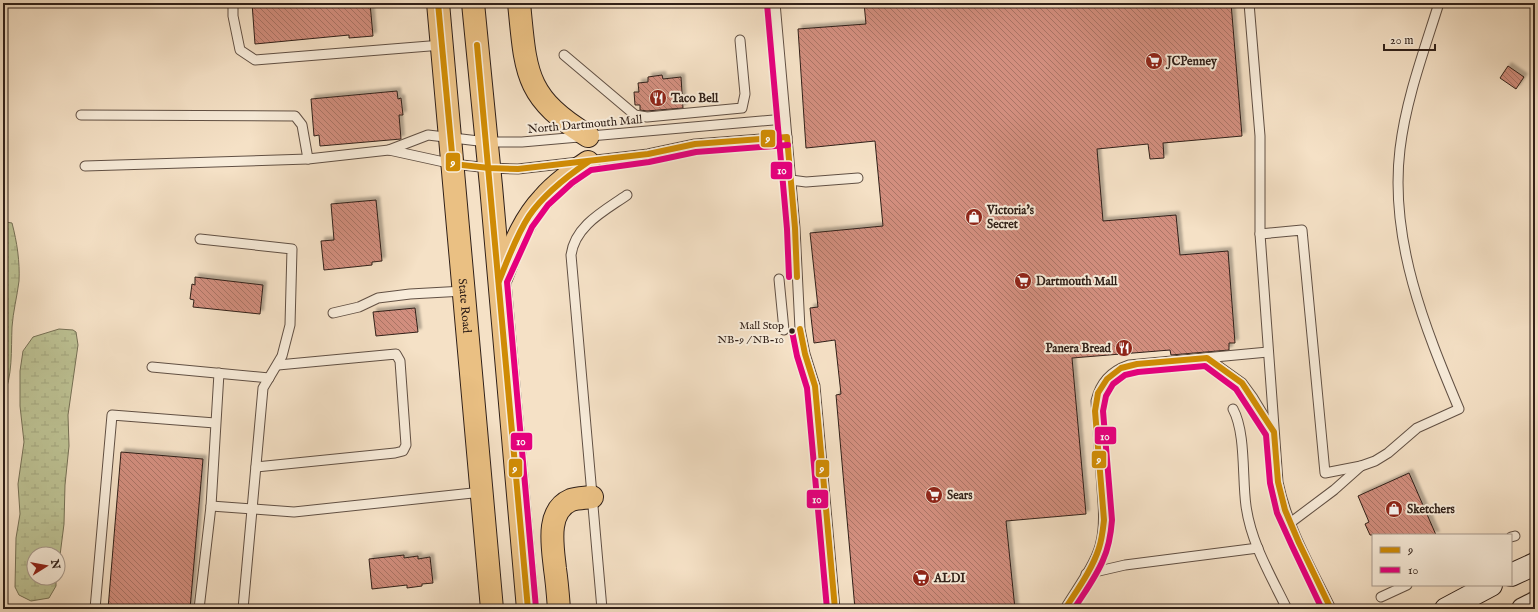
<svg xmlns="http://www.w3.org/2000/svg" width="1538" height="612" font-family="'IM FELL English',serif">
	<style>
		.wetland { fill: url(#wetland-marsh); stroke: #767156 }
		.building { fill: url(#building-back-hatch); stroke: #302019; filter: url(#shadow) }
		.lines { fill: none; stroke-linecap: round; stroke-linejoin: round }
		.lane-casing { stroke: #615044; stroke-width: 11 }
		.secondary-casing { stroke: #302019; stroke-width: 24 }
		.primary-casing { stroke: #302019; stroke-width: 24 }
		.lane { stroke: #f8ecda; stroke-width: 9 }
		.secondary { stroke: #f8ecda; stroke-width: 22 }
		.primary { stroke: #eac083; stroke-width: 22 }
		.bus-1-casing { stroke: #f8ecda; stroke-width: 9 }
		.bus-2-casing { stroke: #f8ecda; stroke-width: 9 }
		.bus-1 { stroke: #cf8b05; stroke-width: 6 }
		.bus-2 { stroke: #e5007d; stroke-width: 6 }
		.bus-dot { fill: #302019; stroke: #f8ecda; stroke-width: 1.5 }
		.labels { text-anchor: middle; stroke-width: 4; stroke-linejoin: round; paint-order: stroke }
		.bus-label { font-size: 11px; fill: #302019; stroke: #f8ecda; text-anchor: end }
		.poi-label { font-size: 12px; font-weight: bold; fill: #302019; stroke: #f8ecda; text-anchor: start }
		.street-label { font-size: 12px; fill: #302019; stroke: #f8ecda }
		.line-badge { stroke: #f8ecda; stroke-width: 1.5 }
		.badge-label { font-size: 11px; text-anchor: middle; font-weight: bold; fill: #fff }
	</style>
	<defs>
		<pattern id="wetland-marsh" width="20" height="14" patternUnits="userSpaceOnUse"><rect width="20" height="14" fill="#bdc294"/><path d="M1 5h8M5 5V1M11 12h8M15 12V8" fill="none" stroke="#a3a67f"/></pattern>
		<pattern id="building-back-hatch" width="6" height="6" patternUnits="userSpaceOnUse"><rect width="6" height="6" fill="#d28e7e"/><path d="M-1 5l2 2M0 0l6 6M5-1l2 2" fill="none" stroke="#ab7466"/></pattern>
		<filter id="shadow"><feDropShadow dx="3.5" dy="-3.5" stdDeviation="1" flood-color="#0004"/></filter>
	</defs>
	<rect width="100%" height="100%" fill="#f5e1c6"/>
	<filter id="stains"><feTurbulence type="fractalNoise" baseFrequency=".005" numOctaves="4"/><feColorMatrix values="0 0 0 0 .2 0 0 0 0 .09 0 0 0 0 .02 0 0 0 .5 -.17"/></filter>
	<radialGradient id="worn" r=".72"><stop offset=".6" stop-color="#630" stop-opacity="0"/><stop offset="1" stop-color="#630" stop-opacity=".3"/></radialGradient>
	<g class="wetland">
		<path d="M6,222l6,1c5,19 8,39 7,58 -2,16 -6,31 -7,46 -1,22 1,50 -9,70v-174z"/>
		<polygon points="59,329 73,330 76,332 78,345 68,415 69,446 65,485 64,524 58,571 58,554 34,554 34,578 56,578 56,586 49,598 31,601 19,595 15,587 16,538 20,514 18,484 24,442 20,406 20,371 23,351 33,337"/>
	</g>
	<g class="building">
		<polygon points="252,3 370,3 373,36 349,38 349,35 255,44"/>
		<polygon points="864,3 1231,3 1242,136 1163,143 1164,158 1150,159 1148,144 1097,149 1103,221 1176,215 1180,255 1228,251 1235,343 1229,343 1229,350 1171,355 1170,350 1072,358 1086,514 1006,521 1015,609 855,609 836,395 841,394 835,340 814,343 810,308 818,307 810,233 883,226 875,141 806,148 798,29 866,24"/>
		<polygon points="1508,66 1524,77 1516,89 1500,78"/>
		<polygon points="662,75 663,79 681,77 683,108 647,111 640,110 640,105 635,105 634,92 639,92 638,83 648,82 648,77"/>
		<polygon points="397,91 398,99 401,98 403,115 399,115 401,139 320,146 319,135 314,136 311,99"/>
		<polygon points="376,200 382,261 372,262 372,265 324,270 321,241 334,240 331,204"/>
		<polygon points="195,277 263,285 260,314 193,307 194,300 190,299 192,284 195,285"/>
		<polygon points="415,308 418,332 376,336 373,312"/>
		<polygon points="121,452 203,459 190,609 108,609"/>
		<polygon points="1409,473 1436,535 1370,535 1365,524 1369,522 1358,496"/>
		<polygon points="404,555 404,558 418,556 418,559 430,557 433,583 422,584 422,586 407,588 407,585 372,589 369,559"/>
	</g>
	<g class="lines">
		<g class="lane-casing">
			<g id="lane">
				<polyline points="233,3 233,16 240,50 255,60 442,45"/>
				<polyline points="775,3 795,228 800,329 805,354 815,386 835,609"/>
				<path d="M1249,3l11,133v98l18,248c9,45 33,86 53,127"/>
				<polyline points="564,55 635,115 647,117 742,108 745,94 740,40"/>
				<polyline points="81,115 295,116 302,125 308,159"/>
				<polyline points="389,150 428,135 487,142 522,142 785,119"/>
				<polyline points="85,166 308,159 389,150 453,164 489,168 518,169 648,154 695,144 787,137"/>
				<polyline points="791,180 806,182 858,178"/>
				<path d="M1260,234l42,-4 23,243 36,-7 14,-5 13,-8 29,-25 42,-19c-34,-81 -70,-169 -59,-260 6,-50 24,-98 39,-146"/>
				<polyline points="200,239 292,249 290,325 282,356 263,388 243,609"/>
				<polyline points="779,279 784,330"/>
				<polyline points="333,313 359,307 378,298 410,294 464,291"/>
				<polyline points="1207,358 1242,383 1253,398 1273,431"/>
				<polyline points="152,367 269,378"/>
				<path d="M1233,409c13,24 9,69 13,97 5,37 25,70 41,103"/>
				<polyline points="256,467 395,453 403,451 406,445 400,361 396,354 278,365"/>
				<polyline points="211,506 294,512 482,492"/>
				<polyline points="1290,523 1334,490 1361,466"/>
				<polyline points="1511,537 1515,536"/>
				<polyline points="1086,574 1125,565 1258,548"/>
				<polyline points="1381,597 1407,585"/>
				<polyline points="95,609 112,415 215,423"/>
				<polyline points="199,609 211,506 219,373"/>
				<path d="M602,609l-31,-354c4,-30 35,-45 56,-60"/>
				<path d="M1065,609c11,-19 29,-42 35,-63 4,-14 4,-29 3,-43l-7,-102c4,-17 15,-30 33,-36l139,-13"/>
			</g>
		</g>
		<g class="secondary-casing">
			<g id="secondary">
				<polyline points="1511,575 1535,564"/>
				<polyline points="1446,609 1491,585"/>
				<polyline points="1523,609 1535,603"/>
			</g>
		</g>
		<g class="primary-casing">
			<g id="primary">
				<path id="s1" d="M438,3l54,606"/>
				<polyline points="473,3 491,186 528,609"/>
				<path d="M519,3c7,69 5,94 69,133"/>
				<path d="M501,278c11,-27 21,-57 42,-79 13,-15 29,-26 45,-37"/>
				<path d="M559,609c-1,-13 -2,-27 -4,-40 -2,-21 -10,-58 16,-69 6,-2 14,-2 21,-3"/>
			</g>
		</g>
		<use href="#lane" class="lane"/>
		<use href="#secondary" class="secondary"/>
		<use href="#primary" class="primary"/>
		<g class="bus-1-casing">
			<g id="bus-1">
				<polyline points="438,3 453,164 489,168 518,169 648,154 695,144 787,137 795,228 797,277"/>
				<polyline points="477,45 528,609"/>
				<path d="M499,281c9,-22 17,-45 30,-65 15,-22 37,-39 59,-54"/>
				<polyline points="800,329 805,354 815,386 835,609"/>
				<path d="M1065,609c12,-19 27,-39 34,-61 3,-9 4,-19 5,-28l-9,-109 3,-18 9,-14 14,-11 16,-4 70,-6 35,25 32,49 4,50 7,28 14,33 32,66"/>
			</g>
		</g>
		<g class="bus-2-casing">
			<g id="bus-2">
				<polyline points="767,4 787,229 789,277"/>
				<polyline points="792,331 797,356 807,388 827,609"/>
				<polyline points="536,608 507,282 532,227 548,205 572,183 591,170 649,162 696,152 788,145"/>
				<path d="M1074,609c10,-16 22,-32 29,-49 6,-13 8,-27 9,-40l-9,-109 3,-15 7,-12 12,-9 13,-3 67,-6 31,23 30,46 4,48 7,30 15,33 30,63"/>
			</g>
		</g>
		<use href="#bus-1" class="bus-1"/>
		<use href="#bus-2" class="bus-2"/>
	</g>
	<defs>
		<g id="supermarket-disc" transform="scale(0.9)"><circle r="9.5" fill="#8f2418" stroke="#f8ecda"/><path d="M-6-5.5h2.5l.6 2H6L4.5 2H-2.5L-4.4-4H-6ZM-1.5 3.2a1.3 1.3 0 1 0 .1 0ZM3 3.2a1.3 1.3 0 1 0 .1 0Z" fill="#fff"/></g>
		<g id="restaurant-disc" transform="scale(0.9)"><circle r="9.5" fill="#8f2418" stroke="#f8ecda"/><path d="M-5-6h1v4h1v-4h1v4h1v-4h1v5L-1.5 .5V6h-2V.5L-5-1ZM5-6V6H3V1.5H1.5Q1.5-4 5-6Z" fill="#fff"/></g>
		<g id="shop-disc" transform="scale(0.9)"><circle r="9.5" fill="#8f2418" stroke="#f8ecda"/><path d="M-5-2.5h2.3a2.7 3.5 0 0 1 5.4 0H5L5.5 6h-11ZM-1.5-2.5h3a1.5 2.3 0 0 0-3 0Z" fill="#fff"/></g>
	</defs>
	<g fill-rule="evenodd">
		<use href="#supermarket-disc" x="1154" y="61"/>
		<use href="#restaurant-disc" x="658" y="98"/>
		<use href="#shop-disc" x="974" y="217"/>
		<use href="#supermarket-disc" x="1023" y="281"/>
		<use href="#restaurant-disc" x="1124" y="348"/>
		<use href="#supermarket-disc" x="934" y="495"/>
		<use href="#shop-disc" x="1394" y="509"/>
		<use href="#supermarket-disc" x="921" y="578"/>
	</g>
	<circle class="bus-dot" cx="792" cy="331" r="3.5"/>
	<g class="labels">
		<g class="bus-label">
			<text x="784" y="329">Mall Stop<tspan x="784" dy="14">NB-9 / NB-10</tspan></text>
		</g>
		<g class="poi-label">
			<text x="1167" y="65">JCPenney</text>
			<text x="671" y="102">Taco Bell</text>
			<text x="987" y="214">Victoria's<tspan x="987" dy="14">Secret</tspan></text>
			<text x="1036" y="285">Dartmouth Mall</text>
			<text x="1111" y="352" text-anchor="end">Panera Bread</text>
			<text x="947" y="499">Sears</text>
			<text x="1407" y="513">Sketchers</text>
			<text x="934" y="582">ALDI</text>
		</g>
		<g class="street-label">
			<text transform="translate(585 124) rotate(-5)" y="4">North Dartmouth Mall</text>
			<text dy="4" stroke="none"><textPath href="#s1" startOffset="304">State Road</textPath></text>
		</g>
	</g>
	<g class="line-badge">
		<rect x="760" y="129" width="16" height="19" rx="4" fill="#cf8b05"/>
		<rect x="445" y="152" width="16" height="20" rx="4" fill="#cf8b05"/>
		<rect x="770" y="161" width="23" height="19" rx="4" fill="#e5007d"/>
		<rect x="1094" y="426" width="23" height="19" rx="4" fill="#e5007d"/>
		<rect x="510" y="432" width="23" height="19" rx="4" fill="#e5007d"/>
		<rect x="1091" y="450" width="16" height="19" rx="4" fill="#cf8b05"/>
		<rect x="508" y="458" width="15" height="20" rx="4" fill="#cf8b05"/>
		<rect x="815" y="459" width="15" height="19" rx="4" fill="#cf8b05"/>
		<rect x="806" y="489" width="23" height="20" rx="4" fill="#e5007d"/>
	</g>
	<g class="badge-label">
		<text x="768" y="142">9</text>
		<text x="453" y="166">9</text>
		<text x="782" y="174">10</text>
		<text x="1105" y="440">10</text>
		<text x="521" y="445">10</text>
		<text x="1099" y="463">9</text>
		<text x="515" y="472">9</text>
		<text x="822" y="472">9</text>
		<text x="817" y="503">10</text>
	</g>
	<rect width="1538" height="612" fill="none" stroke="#f5e1c6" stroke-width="16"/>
	<rect x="4" y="4" width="1530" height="604" fill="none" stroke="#302019" stroke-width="2"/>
	<rect x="8" y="8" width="1522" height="596" fill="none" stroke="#302019"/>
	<rect x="1372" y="534" width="140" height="52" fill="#f8ecda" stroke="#a89a8d"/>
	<rect x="1380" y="547" width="20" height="6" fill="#cf8b05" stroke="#a89a8d"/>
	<text x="1408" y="554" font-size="12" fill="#302019">9</text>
	<rect x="1380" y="567" width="20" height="6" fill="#e5007d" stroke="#a89a8d"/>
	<text x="1408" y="574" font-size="12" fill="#302019">10</text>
	<g transform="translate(46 566) rotate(79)"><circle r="19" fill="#f8ecda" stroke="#a89a8d"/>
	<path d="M0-3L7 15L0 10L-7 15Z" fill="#8f2418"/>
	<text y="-6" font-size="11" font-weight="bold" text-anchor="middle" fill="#302019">N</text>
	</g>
	<path d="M1384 44v6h51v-6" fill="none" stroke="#302019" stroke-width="2"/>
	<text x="1390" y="44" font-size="12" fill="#302019" stroke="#f8ecda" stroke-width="3" paint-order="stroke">20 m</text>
	<rect width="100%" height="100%" filter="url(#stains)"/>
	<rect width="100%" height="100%" fill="url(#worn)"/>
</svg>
